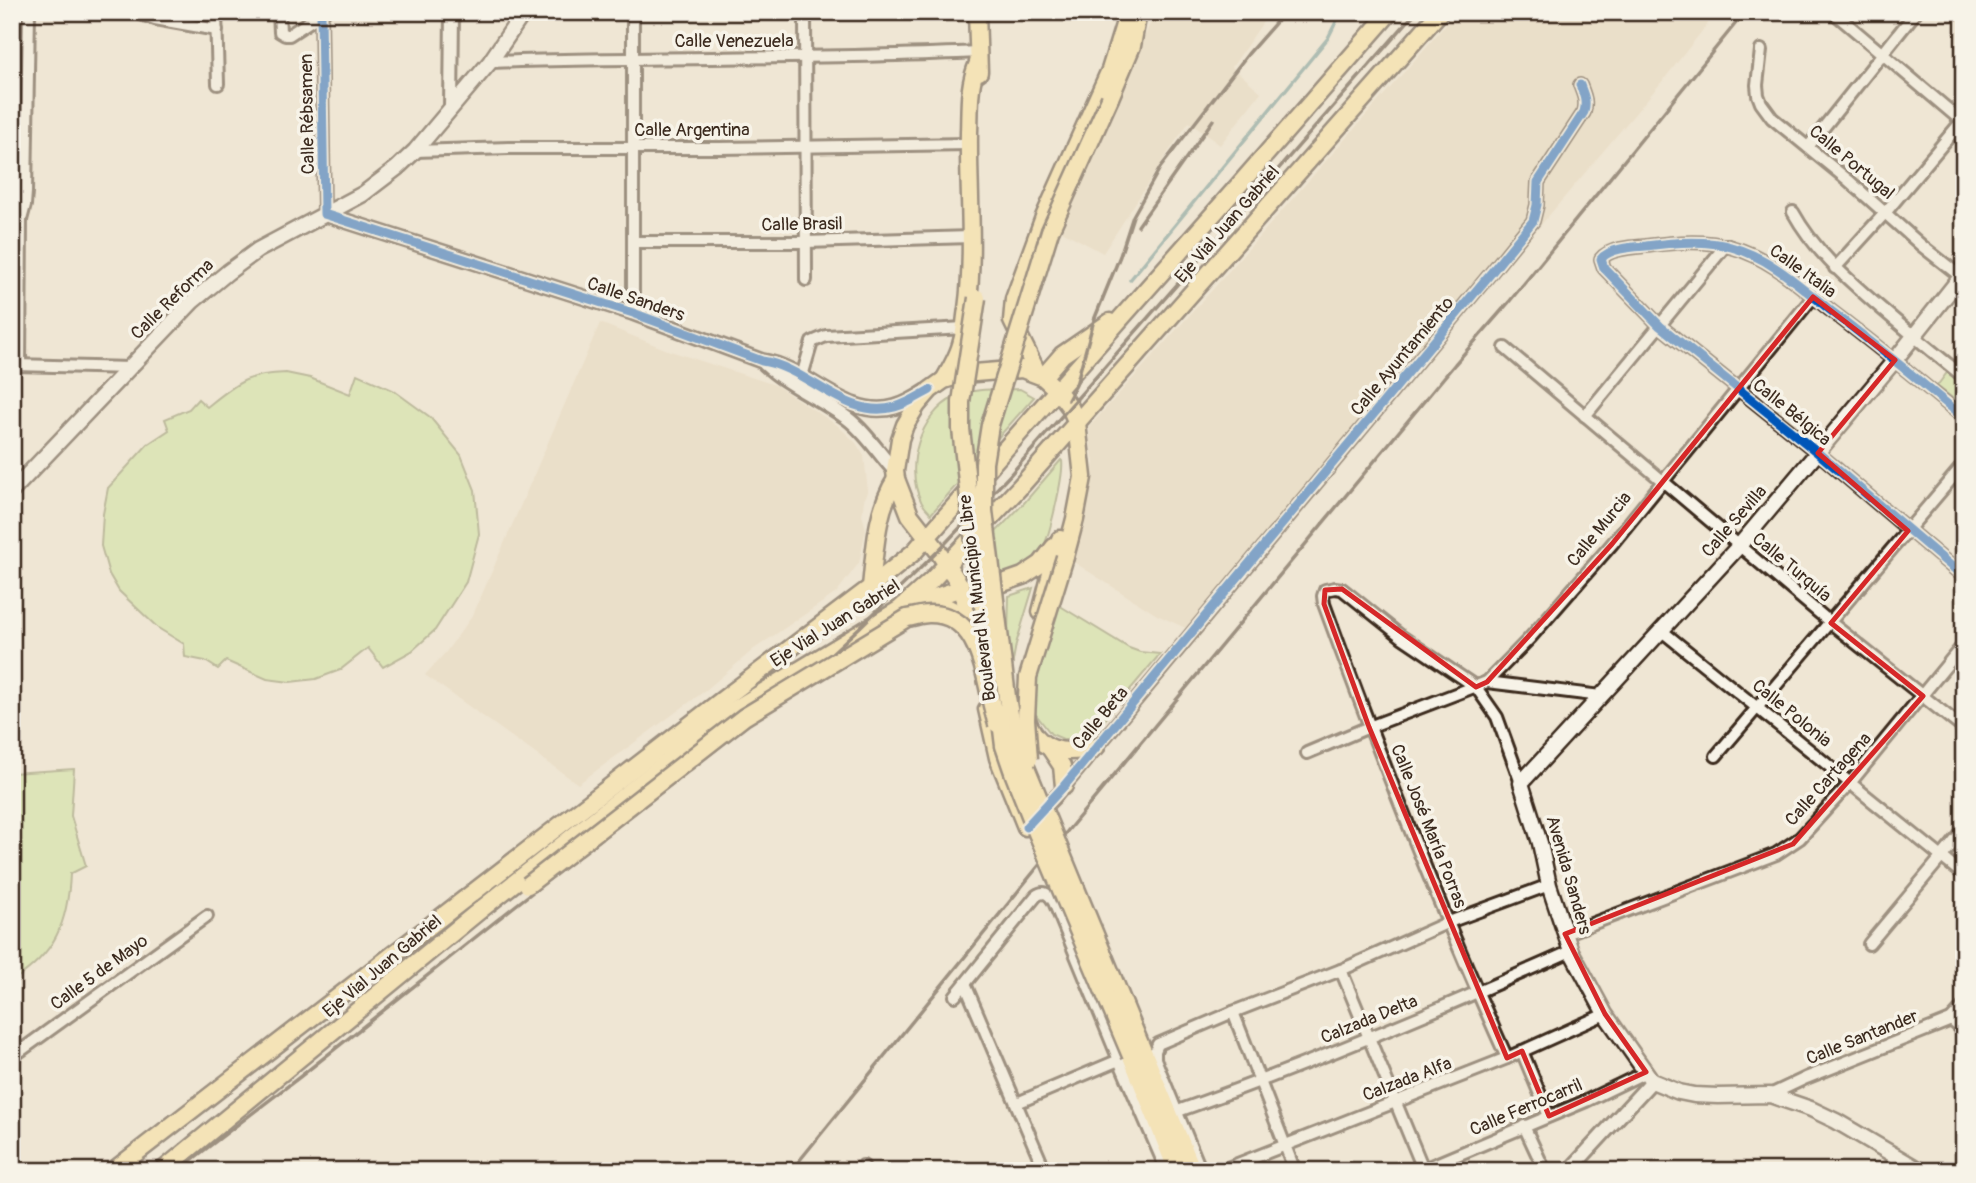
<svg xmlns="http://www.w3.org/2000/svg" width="1976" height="1183" font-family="Pangolin,sans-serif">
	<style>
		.built { fill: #e5d7bc }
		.green { fill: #c8e298; stroke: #82865b; stroke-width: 2 }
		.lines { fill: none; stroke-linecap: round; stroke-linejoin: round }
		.stream { stroke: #618b8b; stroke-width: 3.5 }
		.minor-casing { stroke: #3b2a1e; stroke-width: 16 }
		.tertiary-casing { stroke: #3b2a1e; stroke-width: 18 }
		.secondary-casing { stroke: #3b2a1e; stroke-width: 19 }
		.primary-casing { stroke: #3b2a1e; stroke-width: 21 }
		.minor { stroke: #f7f3e8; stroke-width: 10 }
		.tertiary { stroke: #f7f3e8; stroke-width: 12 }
		.secondary { stroke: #f7f3e8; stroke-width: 14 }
		.primary { stroke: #fadf96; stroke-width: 16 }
		.rail { stroke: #3b2a1e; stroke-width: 3.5 }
		.primary-bridge-casing { stroke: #3b2a1e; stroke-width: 21; stroke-linecap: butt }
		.primary-bridge { stroke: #fadf96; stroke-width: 16 }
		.cycleway-casing { stroke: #f7f3e8; stroke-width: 13 }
		.cycleway { stroke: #0057b8; stroke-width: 9 }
		.marked { fill: none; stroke: #d62828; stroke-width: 5; stroke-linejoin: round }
		.labels { text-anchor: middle; stroke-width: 7; stroke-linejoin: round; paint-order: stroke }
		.street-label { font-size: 18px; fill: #3b2a1e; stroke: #f7f3e8 }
	</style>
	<rect width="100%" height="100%" fill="#efe6d4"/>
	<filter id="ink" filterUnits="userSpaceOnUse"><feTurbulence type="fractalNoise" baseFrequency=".0143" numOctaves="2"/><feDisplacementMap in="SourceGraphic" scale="14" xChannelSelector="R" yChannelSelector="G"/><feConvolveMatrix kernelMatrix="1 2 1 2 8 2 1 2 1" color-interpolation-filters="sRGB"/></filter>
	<g filter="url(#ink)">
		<g class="built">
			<polygon points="1155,12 1270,12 1232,67 1261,92 1220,145 1189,122 1165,157 1103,253 1062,231"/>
			<polygon points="1457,12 1717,12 1665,78 1379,417 1199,634 1157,615 1069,559 1091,489 1094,462 1090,441 1090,426 1214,288"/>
			<polygon points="600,323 670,351 775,385 837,425 856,443 864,456 868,492 864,500 862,515 866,529 859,563 836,593 754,649 706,690 578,784 425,675 446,652 473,615"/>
		</g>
		<g class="green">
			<polygon points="1949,370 1964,383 1964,407 1937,386"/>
			<path d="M286,373l24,5 40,16 7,-20 36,16 37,27 31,38 14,35 4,44 -13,48 -31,48 -23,21 -29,16 -15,-19 -28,22 -24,9 -26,3 -23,-3 -41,-18 -8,8 -13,-8 -20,-4 -1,-13 -26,-16 -39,-37 -10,-17 -8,-28 2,-32 5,-26 40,-44 21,-14 -4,-11 24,-10 9,-10 9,8c30,-24 39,-33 79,-34z"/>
			<path d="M1020,389l14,8 -103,117c-3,-4 -8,-8 -10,-13 -17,-35 -1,-87 34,-104 20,-10 44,-7 65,-8z"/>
			<path d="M1061,460l1,1c2,13 -13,80 -21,90 -11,13 -27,20 -43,24l-6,-39 32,-33z"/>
			<polygon points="1033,588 1016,644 1011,672 1007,672 1009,596"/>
			<polygon points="1057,604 1129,648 1140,652 1160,654 1098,728 1077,740 1063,739 1051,734 1034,712 1033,681"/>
			<path d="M74,769l-3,47 15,50 -16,8c-2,49 -15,80 -58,107v-208z"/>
		</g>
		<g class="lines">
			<polyline class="stream" points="1130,280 1328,38 1341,12"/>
			<g class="minor-casing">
				<g id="minor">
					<polyline points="135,12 155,19 217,30"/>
					<polyline points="216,12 218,84"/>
					<polyline points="279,12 280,32 285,35 289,35 324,12"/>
					<polyline points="321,12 324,214"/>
					<polyline points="633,12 633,313"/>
					<polyline points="805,12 806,280"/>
					<polyline points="1833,12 1964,123"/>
					<polyline points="1761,50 1757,85 1758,95 1761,103 1772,118 1848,180 1922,246 1964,279"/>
					<path d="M490,62c163,-6 325,-2 488,-10"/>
					<polyline points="1808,147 1916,12"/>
					<polyline points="415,151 509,148 719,148 969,144"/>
					<path d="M1793,212c21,38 51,64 83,92 29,25 58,49 88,73"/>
					<polyline points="633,242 806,242 971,237"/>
					<polyline points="1835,268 1885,213 1962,121"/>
					<polyline points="1505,348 1831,623 1964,729"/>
					<polyline points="15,365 130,368"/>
					<polyline points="20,365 21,220 25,205 26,192 29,12"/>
					<polyline points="802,376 812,342 826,336 964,328"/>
					<polyline points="1585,416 1726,245"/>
					<path d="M1964,418c-44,-37 -88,-73 -134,-108 -30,-24 -61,-53 -99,-63 -26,-8 -58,-5 -85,-1 -13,1 -37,2 -45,13l3,9 56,58 158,127 146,124"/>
					<polyline points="1662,631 1964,875"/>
					<polyline points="1487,682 1601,696"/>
					<polyline points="1307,753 1369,727 1487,682 1530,638 1612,544 1813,297"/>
					<polyline points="1716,756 1964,464"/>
					<path d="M1040,812l18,-18 433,-521 42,-52 4,-16 1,-23 46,-70c3,-10 0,-17 -4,-27"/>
					<polyline points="1565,934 1776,854 1800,838 1850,783 1964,644"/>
					<polyline points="1869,944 1964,830"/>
					<polyline points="1341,970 1424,1171"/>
					<polyline points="965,984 1045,1171"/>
					<path d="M955,996l81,-100c8,-6 13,-2 18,6l65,158 48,111"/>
					<polyline points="1233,1012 1295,1171"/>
					<polyline points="1951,1020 1964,1031"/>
					<polyline points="1522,1051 1549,1116"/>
					<polyline points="12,1057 207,916"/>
					<path d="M1507,1058c-67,-148 -127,-301 -183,-454l-1,-8 2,-6 10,-2 7,1 60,48 74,50 21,30 24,66"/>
					<polyline points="1770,1095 1806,1078 1951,1020 1964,1006"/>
					<polyline points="1017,1103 1119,1060"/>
					<path d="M1178,1111c133,-47 263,-102 393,-160"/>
					<polyline points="1524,1126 1545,1171"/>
					<polyline points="863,1171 863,1166"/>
					<polyline points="1201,1171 1155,1059 1155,1051 1158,1044 1233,1012 1341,970 1449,922 1549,885"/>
					<polyline points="1220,1171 1507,1058 1605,1014"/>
					<polyline points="1419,1171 1586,1101 1646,1072"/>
				</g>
			</g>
			<g class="tertiary-casing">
				<g id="tertiary">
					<polyline points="451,108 452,12"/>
					<path d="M324,214l309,99 129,48c47,7 84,60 133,46 11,-3 21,-9 30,-15"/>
					<path d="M765,364c24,22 56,35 82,54 19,14 32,36 48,53"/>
					<polyline points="1569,1171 1652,1081"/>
				</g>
			</g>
			<g class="secondary-casing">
				<g id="secondary">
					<polyline points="12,491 193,301 228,272 258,250 363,194 397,168 415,151 490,62 524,12"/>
					<polyline points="1921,1171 1836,1121 1811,1109 1770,1095 1718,1096 1694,1095 1679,1092 1652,1081 1605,1014 1571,951 1549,885 1540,843 1521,783 1739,546 1895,360 1964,273"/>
				</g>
			</g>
			<g class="primary-casing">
				<g id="primary">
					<polyline points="977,12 979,72"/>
					<polyline points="1110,98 1132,46 1138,12"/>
					<polyline points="1038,374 1012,321 1014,299 1044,217 1110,70 1128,12"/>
					<polyline points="1043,377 1062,355 1110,322"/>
					<path d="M944,380c7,-12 15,-25 18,-39 3,-10 3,-21 5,-32 8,-59 1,-118 2,-177 1,-24 -1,-47 9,-69"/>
					<path d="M871,587c4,-37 5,-77 25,-108"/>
					<polyline points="928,600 945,606 970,619"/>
					<polyline points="905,607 962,588 1000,584 1023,576 1041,564 1054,547"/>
					<polyline points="1041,612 1060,539"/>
					<polyline points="975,645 962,588 938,551 910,515 896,479 895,471 900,439 905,425 917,405 930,390 944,380 963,374 1022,369 1043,377 1057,390 1070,407 1077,423 1083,477 1075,519 1065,557"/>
					<polyline points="987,709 998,758 1026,827"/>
					<path d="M1026,716c10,36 38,40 70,31"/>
					<polyline points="1050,748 1062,766 1064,786"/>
					<polyline points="1143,1051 1193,1171"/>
					<polyline points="1131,1056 1177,1171"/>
					<polyline points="113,1171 722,700 871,587 914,552 1239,185 1390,12"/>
					<polyline points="162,1171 479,911 727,714 900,609 932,580 1019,488 1440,12"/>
				</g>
			</g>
			<use href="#minor" class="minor"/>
			<use href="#tertiary" class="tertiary"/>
			<use href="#secondary" class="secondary"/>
			<use href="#primary" class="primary"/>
			<g class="rail">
				<polyline points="1138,226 1213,120"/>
				<polyline points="1068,400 1076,385 1094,320 1120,256 1133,216 1160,168 1248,54 1285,12"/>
				<polyline points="177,1171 301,1076 511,909 791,691 859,628 938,551 1010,475 1416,12"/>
				<polyline points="791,1171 1045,858 1455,364 1509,302 1745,12"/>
			</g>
			<g class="primary-bridge-casing">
				<g id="primary-bridge">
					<polyline points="1110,98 1050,231 990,425 984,463 984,511 1007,697 1012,726 1021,755 1143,1051"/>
					<polyline points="977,298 961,402 961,429 976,559 993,674"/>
					<polyline points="1000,713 1004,746 1014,775 1037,833 1131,1056"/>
					<polyline points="1029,759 1026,719 1028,677 1065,557"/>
					<path d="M528,885l216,-168 163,-99c7,-1 15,-4 22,-4 56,-1 55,73 68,110"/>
				</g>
			</g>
			<use href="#primary-bridge" class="primary-bridge"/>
			<g class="cycleway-casing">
				<g id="cycleway">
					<path d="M321,12l3,202 309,99 129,48c47,7 84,60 133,46 12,-3 24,-11 35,-17"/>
					<path d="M1964,418c-44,-37 -88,-73 -134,-108 -30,-24 -61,-53 -99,-63 -26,-8 -58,-5 -85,-1 -13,1 -37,2 -45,13l3,9 56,58 158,127 146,124"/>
					<path d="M1026,827l38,-41 427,-513 42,-52 4,-16 1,-23 46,-70c3,-10 0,-17 -4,-27"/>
				</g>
			</g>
			<use href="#cycleway" class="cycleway"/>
		</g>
	</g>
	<path d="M0 0H1976V1183H0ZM1813,297l82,63 -77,93 90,78 -77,92 92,73 -130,148 -228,90 40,80 41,58 -97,44 -27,-65 -15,7 -138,-331 -45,-123 1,-14 17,-1 134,98 11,-5 125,-138z" fill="#efe6d4" fill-opacity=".55" fill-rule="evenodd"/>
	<path class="marked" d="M1813,297l82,63 -77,93 90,78 -77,92 92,73 -130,148 -228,90 40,80 41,58 -97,44 -27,-65 -15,7 -138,-331 -45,-123 1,-14 17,-1 134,98 11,-5 125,-138z"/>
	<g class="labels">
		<g class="street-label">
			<text x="734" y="47">Calle Venezuela</text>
			<text transform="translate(307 114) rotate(-91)" y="6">Calle Rébsamen</text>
			<text x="692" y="136">Calle Argentina</text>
			<text transform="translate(1852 162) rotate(40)" y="6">Calle Portugal</text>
			<text transform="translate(802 224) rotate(-1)" y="6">Calle Brasil</text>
			<text transform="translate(1227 224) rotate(-49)" y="6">Eje Vial Juan Gabriel</text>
			<text transform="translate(1803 271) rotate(36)" y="6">Calle Italia</text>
			<text transform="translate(172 299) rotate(-44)" y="6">Calle Reforma</text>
			<text transform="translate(636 299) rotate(19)" y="6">Calle Sanders</text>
			<text transform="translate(1402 356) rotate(-50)" y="6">Calle Ayuntamiento</text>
			<text transform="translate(1792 412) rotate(39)" y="6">Calle Bélgica</text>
			<text transform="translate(1734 521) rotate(-49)" y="6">Calle Sevilla</text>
			<text transform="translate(1599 529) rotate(-51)" y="6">Calle Murcia</text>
			<text transform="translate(1792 567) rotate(40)" y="6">Calle Turquía</text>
			<text transform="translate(977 598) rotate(-97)" y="6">Boulevard N. Municipio Libre</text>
			<text transform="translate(835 623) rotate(-32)" y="6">Eje Vial Juan Gabriel</text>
			<text transform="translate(1792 713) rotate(39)" y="6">Calle Polonia</text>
			<text transform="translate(1100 718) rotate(-50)" y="6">Calle Beta</text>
			<text transform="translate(1828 779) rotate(-48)" y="6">Calle Cartagena</text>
			<text transform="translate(1429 826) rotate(68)" y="6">Calle José María Porras</text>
			<text transform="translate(1569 875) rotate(74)" y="6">Avenida Sanders</text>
			<text transform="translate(382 966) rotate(-40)" y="6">Eje Vial Juan Gabriel</text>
			<text transform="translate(99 972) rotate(-36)" y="6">Calle 5 de Mayo</text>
			<text transform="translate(1369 1019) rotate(-22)" y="6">Calzada Delta</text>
			<text transform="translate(1862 1037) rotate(-22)" y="6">Calle Santander</text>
			<text transform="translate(1407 1079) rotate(-21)" y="6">Calzada Alfa</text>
			<text transform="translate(1526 1107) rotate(-23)" y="6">Calle Ferrocarril</text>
		</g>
	</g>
	<rect width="1976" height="1183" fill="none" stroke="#f7f3e8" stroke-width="42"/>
	<rect x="21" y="21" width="1934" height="1141" fill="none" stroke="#3b2a1e" stroke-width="2.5" filter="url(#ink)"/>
</svg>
